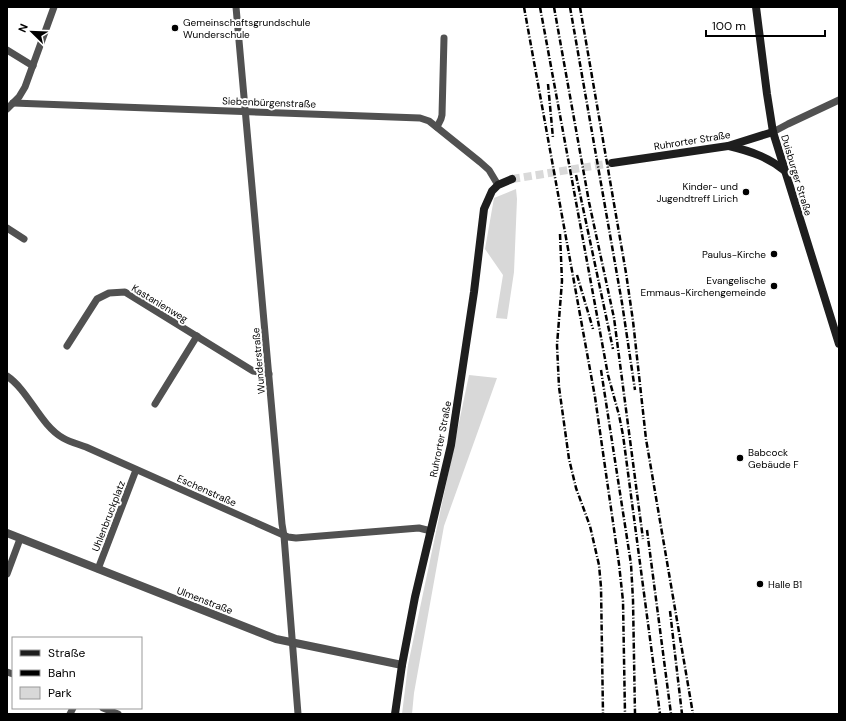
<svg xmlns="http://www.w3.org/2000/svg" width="846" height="721" font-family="'DM Sans',sans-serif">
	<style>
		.green { fill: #d8d8d8 }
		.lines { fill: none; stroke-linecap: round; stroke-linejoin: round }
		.secondary-tunnel { stroke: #d9d9d9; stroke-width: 8; stroke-dasharray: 8 4; stroke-linecap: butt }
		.minor { stroke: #515151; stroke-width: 7 }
		.tertiary { stroke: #515151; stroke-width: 8 }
		.secondary { stroke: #1e1e1e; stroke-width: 8 }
		.rail { stroke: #000; stroke-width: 2.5; stroke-dasharray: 6 2 1 2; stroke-linecap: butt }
		.poi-dot { fill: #000; stroke: #fff; stroke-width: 1.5 }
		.labels { text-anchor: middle; stroke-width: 4; stroke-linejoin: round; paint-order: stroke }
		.poi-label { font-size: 10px; fill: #000; stroke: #fff; text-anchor: start }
		.street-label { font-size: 10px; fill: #000; stroke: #fff }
	</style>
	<rect width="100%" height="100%" fill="#fff"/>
	<g class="green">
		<polygon points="516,189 517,199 514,272 507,319 496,318 503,275 485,249 494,198"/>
		<polygon points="469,375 497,378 444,526 414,693 412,714 402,714 408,665"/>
	</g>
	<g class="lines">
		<polyline class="secondary-tunnel" points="512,179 612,163"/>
		<g class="minor">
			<polyline points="236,7 282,524 284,536 298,714"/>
			<polyline points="7,50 33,66"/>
			<polyline points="13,103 420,118 429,121 480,162 489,170 498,185"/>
			<polyline points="7,109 19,97 25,87 54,7"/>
			<polyline points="437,127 441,119 442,115 444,38"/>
			<polyline points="773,132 788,124 839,100"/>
			<polyline points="7,228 24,239"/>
			<polyline points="67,346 97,299 109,293 125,292 253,371 269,374"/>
			<path d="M7,376c22,15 33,49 56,62 7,4 15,6 23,9l202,90 8,1 123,-10 12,3"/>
			<polyline points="155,404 197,336"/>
			<polyline points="98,569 136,470"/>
			<polyline points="7,574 20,539"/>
			<polyline points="7,672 13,674"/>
			<polyline points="103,708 118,714"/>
			<polyline points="70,714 73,708"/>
		</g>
		<polyline class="tertiary" points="7,533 276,639 402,665"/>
		<g class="secondary">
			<polyline points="756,7 767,94 773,132 839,344"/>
			<path d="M729,146c21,5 39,11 56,25"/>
			<polyline points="612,163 728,146 773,132"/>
			<polyline points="395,714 402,665 415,597 451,445 474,292 484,209 492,191 498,185 512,179"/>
		</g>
		<g class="rail">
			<polyline points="524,7 595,397 619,564 623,601 625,714"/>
			<polyline points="540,7 608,375 619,415 623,435 660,714"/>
			<polyline points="554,7 589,202 614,318 643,539"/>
			<polyline points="570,7 622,303 635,390"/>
			<polyline points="580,7 626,273 633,321 646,439 693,714"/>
			<polyline points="548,84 553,138"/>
			<polyline points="576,175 613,349"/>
			<polyline points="560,234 562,281 557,345 559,387 569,459 576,488 590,526 599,565 601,587 603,714"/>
			<polyline points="577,275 593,329"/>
			<polyline points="601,370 631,564 633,600 635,714"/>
			<polyline points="647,530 671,714"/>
			<polyline points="670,611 682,714"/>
		</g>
	</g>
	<g class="poi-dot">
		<circle cx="175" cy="28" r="4"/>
		<circle cx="746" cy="192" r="4"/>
		<circle cx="774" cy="254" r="4"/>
		<circle cx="774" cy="286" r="4"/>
		<circle cx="740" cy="458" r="4"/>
		<circle cx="760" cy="584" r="4"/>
	</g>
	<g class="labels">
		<g class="poi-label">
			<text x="183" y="26">Gemeinschaftsgrundschule<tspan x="183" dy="12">Wunderschule</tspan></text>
			<text x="738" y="190" text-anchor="end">Kinder- und<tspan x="738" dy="12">Jugendtreff Lirich</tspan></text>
			<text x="766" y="258" text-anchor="end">Paulus-Kirche</text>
			<text x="766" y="284" text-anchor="end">Evangelische<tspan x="766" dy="12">Emmaus-Kirchengemeinde</tspan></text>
			<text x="748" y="456">Babcock<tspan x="748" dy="12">Gebäude F</tspan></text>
			<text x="768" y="588">Halle B1</text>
		</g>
		<g class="street-label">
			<text transform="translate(269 102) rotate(2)" y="4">Siebenbürgenstraße</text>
			<text transform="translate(692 140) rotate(-9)" y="4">Ruhrorter Straße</text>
			<text transform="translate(797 175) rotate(73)" y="4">Duisburger Straße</text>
			<text transform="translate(160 303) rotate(31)" y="4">Kastanienweg</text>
			<text transform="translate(258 361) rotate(-95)" y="4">Wunderstraße</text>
			<text transform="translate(440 439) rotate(-79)" y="4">Ruhrorter Straße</text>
			<text transform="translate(207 490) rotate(24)" y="4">Eschenstraße</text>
			<text transform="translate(108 516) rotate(-69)" y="4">Uhlenbruckplatz</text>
			<text transform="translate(205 600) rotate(21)" y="4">Ulmenstraße</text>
		</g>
	</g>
	<rect width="846" height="721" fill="none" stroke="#000000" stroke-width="16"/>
	<rect x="12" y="637" width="130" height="72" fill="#ffffff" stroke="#999999"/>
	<rect x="20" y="650" width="20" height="6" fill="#1e1e1e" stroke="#999999"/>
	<text x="48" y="657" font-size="12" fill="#000000">Straße</text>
	<rect x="20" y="670" width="20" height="6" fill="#000000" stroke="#999999"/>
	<text x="48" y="677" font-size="12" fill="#000000">Bahn</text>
	<rect x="20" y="687" width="20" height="12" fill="#d8d8d8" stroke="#999999"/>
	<text x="48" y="697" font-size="12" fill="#000000">Park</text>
	<g transform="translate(32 32) rotate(293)" stroke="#ffffff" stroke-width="3" paint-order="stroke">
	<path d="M0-3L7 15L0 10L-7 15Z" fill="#000000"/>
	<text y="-6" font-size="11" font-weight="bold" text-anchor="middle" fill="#000000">N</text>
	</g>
	<path d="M706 30v6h119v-6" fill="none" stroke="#000000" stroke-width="2"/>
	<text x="712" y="30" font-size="12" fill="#000000" stroke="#ffffff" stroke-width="3" paint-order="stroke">100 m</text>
</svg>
